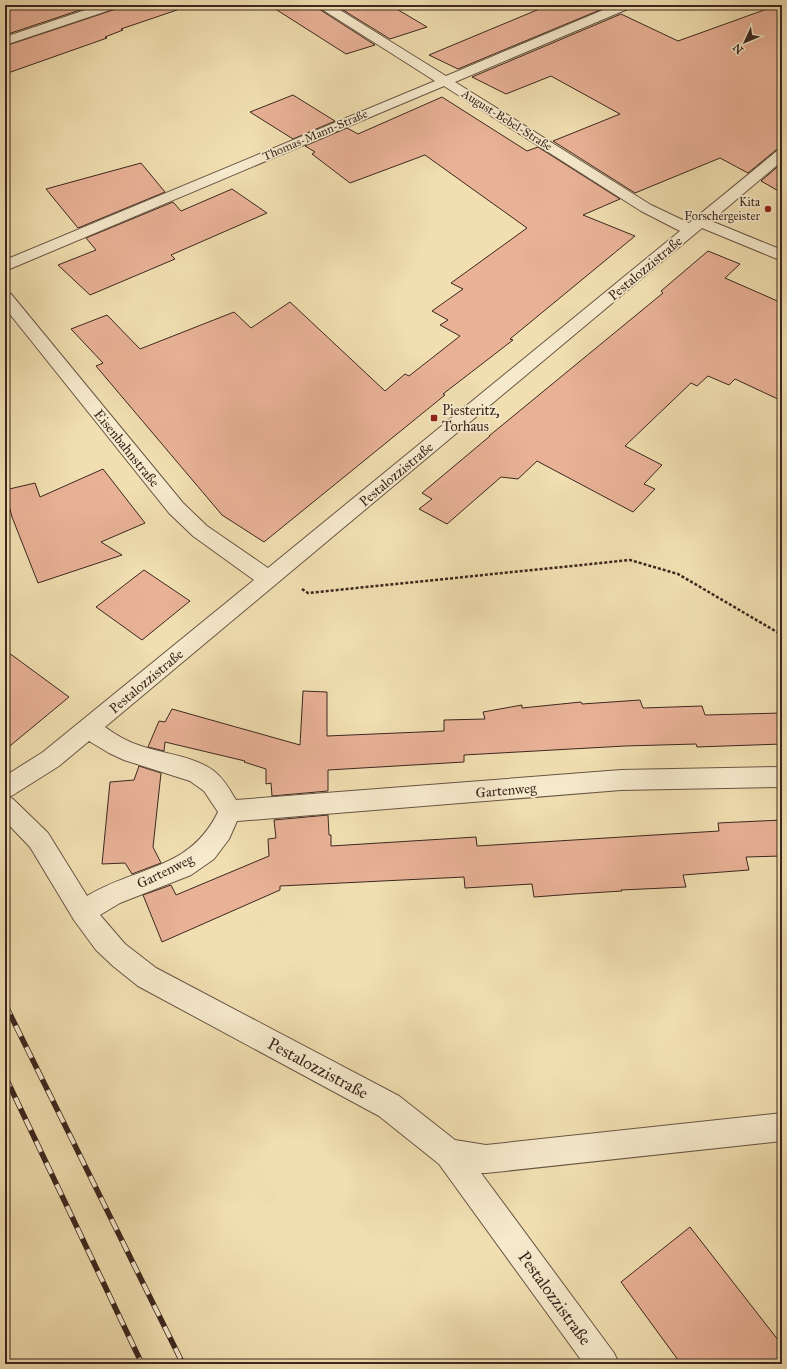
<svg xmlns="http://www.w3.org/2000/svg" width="787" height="1369" font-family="'IM FELL Great Primer',serif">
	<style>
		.building { fill: #e9b297; stroke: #3b271f }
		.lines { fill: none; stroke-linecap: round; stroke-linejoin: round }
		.minor-casing { stroke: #685544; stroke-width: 2 }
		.path { stroke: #3b271f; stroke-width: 2.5; stroke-dasharray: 3 2; stroke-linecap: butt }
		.minor { fill: #f6eacc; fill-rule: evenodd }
		.rail-casing { stroke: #3b271f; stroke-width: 5.5 }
		.rail { stroke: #f6eacc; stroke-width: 4; stroke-dasharray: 12; stroke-linecap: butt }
		.poi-dot { fill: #8f2418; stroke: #f6eacc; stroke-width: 1.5 }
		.labels { text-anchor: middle; stroke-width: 3.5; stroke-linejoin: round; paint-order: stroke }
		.far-street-label { font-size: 12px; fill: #3b271f; stroke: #f6eacc }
		.far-poi-label { font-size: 12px; fill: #3b271f; stroke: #f6eacc; text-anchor: end }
		.street-label { font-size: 14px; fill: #3b271f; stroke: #f6eacc }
		.poi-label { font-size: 14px; fill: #3b271f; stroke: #f6eacc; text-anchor: start }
		.near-street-label { font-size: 17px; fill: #3b271f; stroke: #f6eacc }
	</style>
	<rect width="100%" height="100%" fill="#f1dfb1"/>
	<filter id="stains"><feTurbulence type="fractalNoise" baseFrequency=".005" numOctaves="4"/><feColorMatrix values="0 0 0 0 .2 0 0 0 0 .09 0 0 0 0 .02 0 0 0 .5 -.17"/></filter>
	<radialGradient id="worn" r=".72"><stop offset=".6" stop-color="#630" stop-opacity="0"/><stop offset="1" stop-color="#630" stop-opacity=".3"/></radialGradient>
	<g class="building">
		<polygon points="5,5 95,5 5,35"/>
		<polygon points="119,5 176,5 177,10 121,29 123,30 105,37 107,38 5,74 5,46 116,9"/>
		<polygon points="269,5 317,5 319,9 375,45 346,54"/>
		<polygon points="335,5 390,5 427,27 390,39"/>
		<polygon points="549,5 603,5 607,7 458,69 429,55"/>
		<polygon points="778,5 782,5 782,149 776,150 748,173 720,158 635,193 553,141 620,114 551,76 506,94 472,77 621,14 678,41"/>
		<polygon points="293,95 335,121 293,139 250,112"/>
		<polygon points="442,97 527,151 538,147 620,199 583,215 635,236 510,339 513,340 443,394 445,395 264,542 222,515 96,366 103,363 71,329 107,315 140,349 234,312 251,328 290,302 385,391 405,374 409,376 460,336 440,325 448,320 432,311 463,289 451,283 527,228 425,155 350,183 312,154 315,152 305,146 347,128 358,134"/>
		<polygon points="141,163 165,192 78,228 46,189"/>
		<polygon points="782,163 782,193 761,181"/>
		<polygon points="232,189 267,213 171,255 175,259 90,295 58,265 96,250 86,238 173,202 181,211"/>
		<polygon points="708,251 740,264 725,278 782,303 782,401 735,379 729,385 708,376 697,386 691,383 625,446 662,465 644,484 655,489 633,512 537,461 518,479 501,477 447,524 419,509 432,499 422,493 490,436 489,436 663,293 661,291"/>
		<polygon points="103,469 145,523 101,542 122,555 38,583 12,517 5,490 35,483 40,497"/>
		<polygon points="144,570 190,601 142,640 96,607"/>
		<polygon points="5,650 69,697 5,750"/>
		<polygon points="303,691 327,692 327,736 444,731 444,720 485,719 483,712 522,705 522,708 581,702 582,704 640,700 643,708 702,706 705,715 782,713 782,744 697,747 696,744 625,746 464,755 464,762 328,770 328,791 272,796 271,783 266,784 266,769 244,762 245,761 165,742 164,751 148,747 159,721 165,722 172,709 300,745"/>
		<polygon points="139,766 161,773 153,847 161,863 132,874 125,863 102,864 110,782 134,780"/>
		<polygon points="328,815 329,835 331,835 331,846 476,837 477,846 719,831 718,823 782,820 782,856 746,857 749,870 683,875 686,887 621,890 622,891 574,894 534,897 532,884 465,888 464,877 280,886 280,890 162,942 143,895 171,885 176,895 269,856 268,839 276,838 274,820"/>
		<polygon points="690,1227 782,1345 782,1364 681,1364 621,1282"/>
	</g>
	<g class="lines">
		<g class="minor-casing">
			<g id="minor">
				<polygon points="100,5 118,5 116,8 5,45 5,37"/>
				<path d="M318,5h14l114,71 169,-71h17l-2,3 -175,74 196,123 38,18 88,-72 5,-1v11l-71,60 71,29v11l-80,-33 -597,499c11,8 23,15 36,19 23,8 53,10 73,25 10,8 16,19 22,29l385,-30 161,-3v20l-161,3 -384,31 -8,18 -15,20 -23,16 -71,28 -20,12 25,29 31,24 243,128 56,44 31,5 296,-32v28l-296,32h-5l133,180 5,11h-35l-145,-200 -60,-48 -241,-130 -25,-20 -17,-16 -22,-30 -44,-73 -25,-26v-45l38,-24 211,-172 -61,-44 -24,-23 -164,-205v-16l6,2 172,209 24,23 61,42 412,-337 -39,-20 -197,-125 -439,185v-11l430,-179 -115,-73zM89,741l20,12 15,7 66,21 14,10 14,21c-28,58 -81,54 -131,84l-39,-63 -35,-34 -5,-2 5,-2 46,-29z"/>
			</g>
		</g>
		<polyline class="path" points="302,589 308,593 630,560 678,574 782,635"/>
		<use href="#minor" class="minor"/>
		<g class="rail-casing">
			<g id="rail">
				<polyline points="5,1004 183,1364"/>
				<polyline points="5,1076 142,1364"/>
			</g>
		</g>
		<use href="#rail" class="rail"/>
	</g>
	<g class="poi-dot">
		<circle cx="768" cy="209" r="4"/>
		<rect x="430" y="414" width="8" height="8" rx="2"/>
	</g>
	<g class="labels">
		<g class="far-street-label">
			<text transform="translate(507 120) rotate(32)" y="4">August-Bebel-Straße</text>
			<text transform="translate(315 135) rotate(-23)" y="4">Thomas-Mann-Straße</text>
		</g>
		<g class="far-poi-label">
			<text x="760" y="206">Kita<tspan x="760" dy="14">Forschergeister</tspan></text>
		</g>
		<g class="street-label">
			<text transform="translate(645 268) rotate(-40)" y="5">Pestalozzistraße</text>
			<text transform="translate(127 448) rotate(51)" y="5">Eisenbahnstraße</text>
			<text transform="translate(396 474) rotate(-40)" y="5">Pestalozzistraße</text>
			<text transform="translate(146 681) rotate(-40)" y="5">Pestalozzistraße</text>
			<text transform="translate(506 790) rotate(-5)" y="5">Gartenweg</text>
			<text transform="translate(165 871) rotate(-26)" y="5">Gartenweg</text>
		</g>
		<g class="poi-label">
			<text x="442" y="415">Piesteritz,<tspan x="442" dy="16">Torhaus</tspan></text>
		</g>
		<g class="near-street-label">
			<text transform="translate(318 1068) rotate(28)" y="6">Pestalozzistraße</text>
			<text transform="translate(555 1298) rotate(54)" y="6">Pestalozzistraße</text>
		</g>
	</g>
	<rect width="787" height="1369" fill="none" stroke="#f1dfb1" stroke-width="20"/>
	<rect x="6" y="6" width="775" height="1357" fill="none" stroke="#3b271f" stroke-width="2"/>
	<rect x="10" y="10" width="767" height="1349" fill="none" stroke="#3b271f"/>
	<g transform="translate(745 42) rotate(226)" stroke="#f6eacc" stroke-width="3" paint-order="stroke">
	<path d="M0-3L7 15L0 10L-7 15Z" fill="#3b271f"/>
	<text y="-6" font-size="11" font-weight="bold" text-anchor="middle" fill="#3b271f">N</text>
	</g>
	<rect width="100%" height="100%" filter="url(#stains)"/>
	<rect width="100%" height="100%" fill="url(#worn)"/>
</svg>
